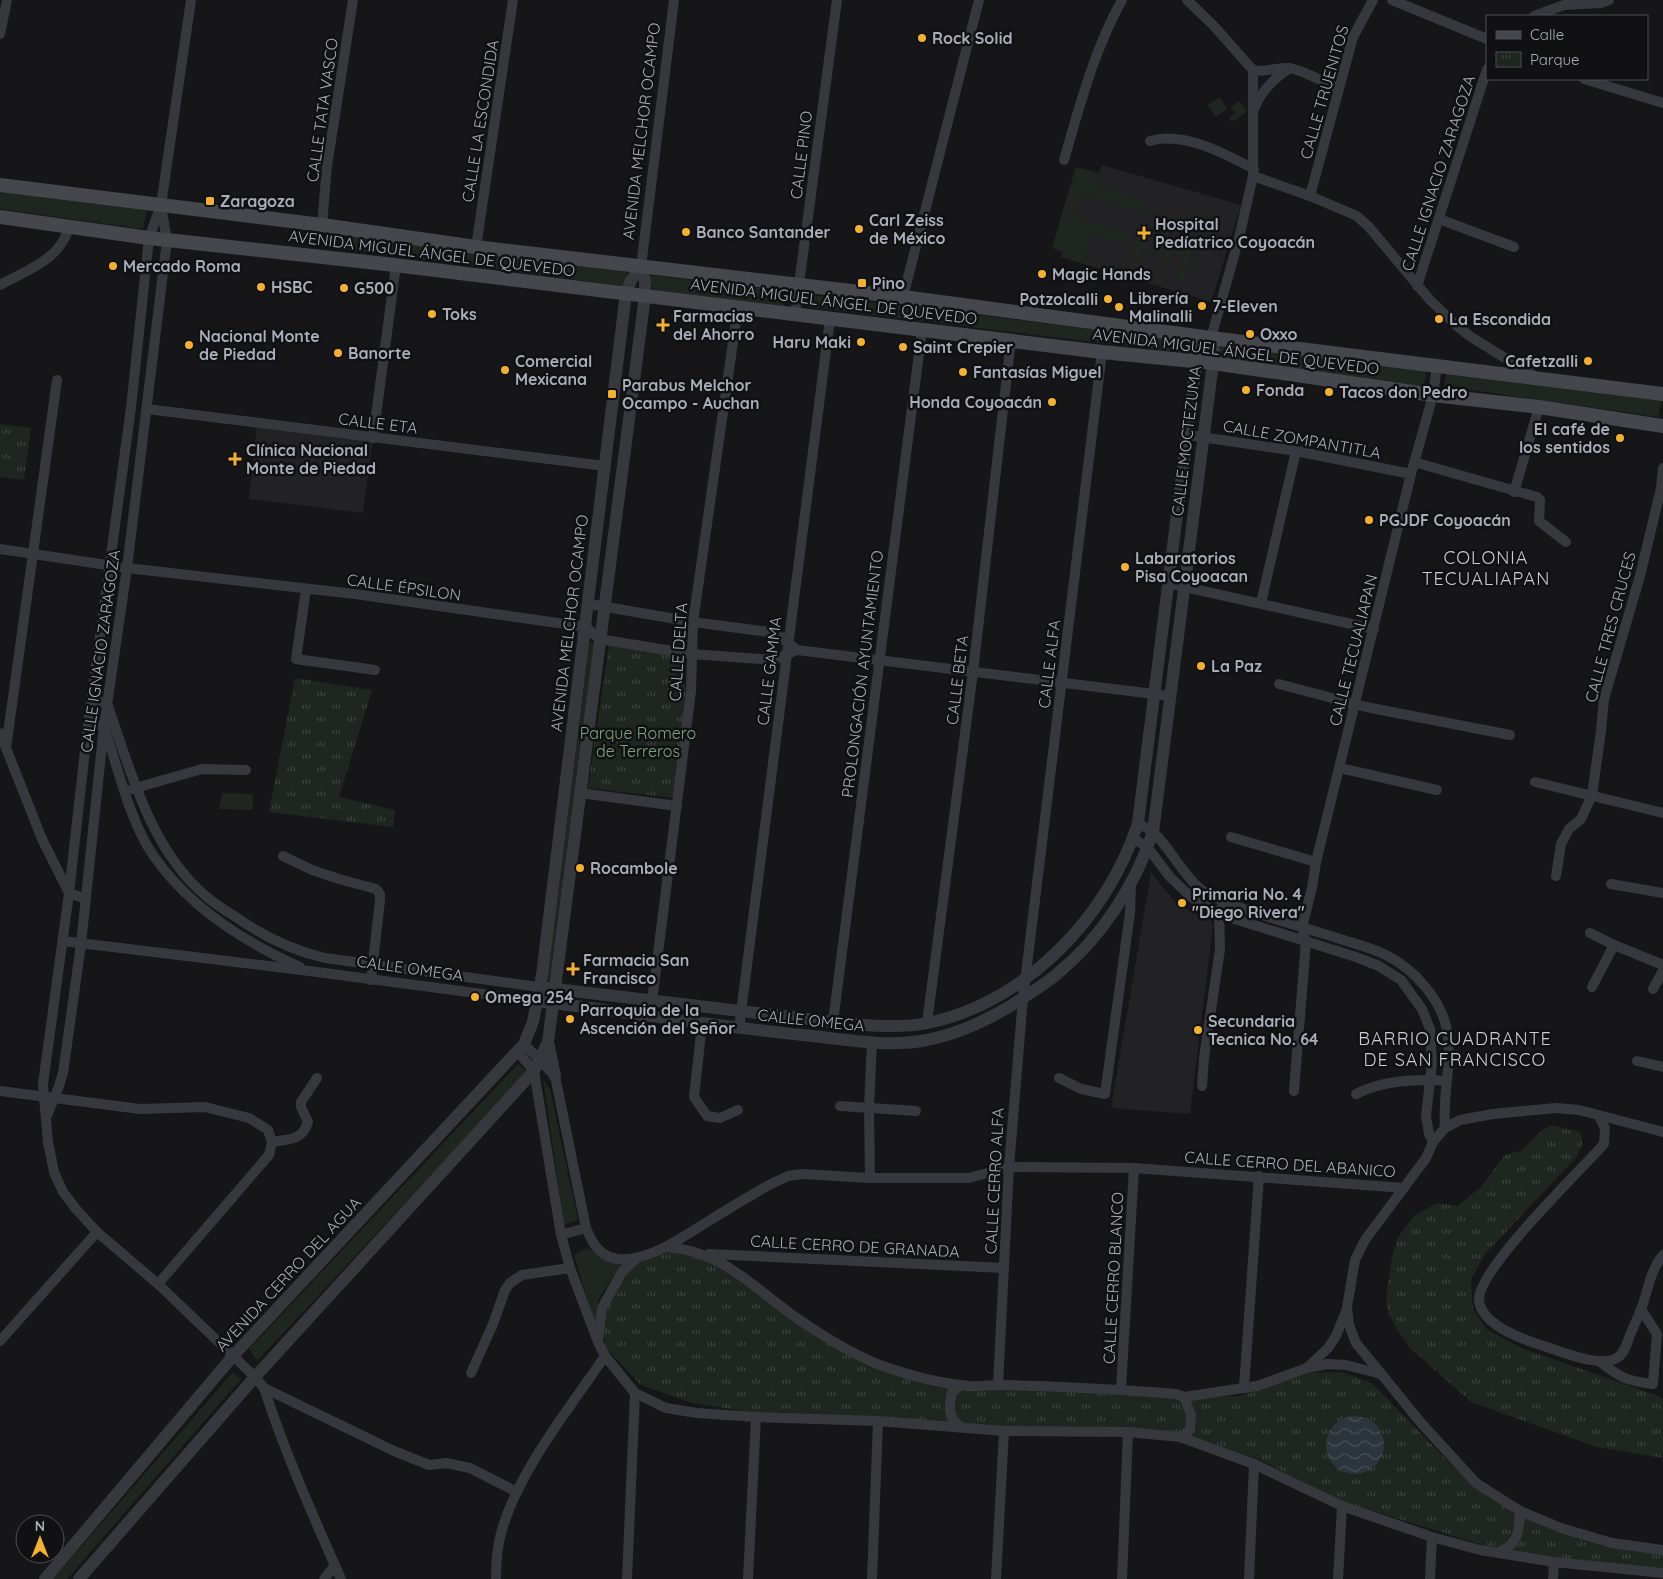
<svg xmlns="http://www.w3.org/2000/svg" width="1663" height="1579" font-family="Quicksand,sans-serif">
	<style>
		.built { fill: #222225 }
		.green { fill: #1e261f }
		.park { fill: url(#park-tufts) }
		.water { fill: url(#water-waves) }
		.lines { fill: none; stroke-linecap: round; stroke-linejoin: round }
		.minor { stroke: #37383d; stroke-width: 10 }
		.tertiary { stroke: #37383d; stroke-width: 12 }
		.secondary { stroke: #45474d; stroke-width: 14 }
		.poi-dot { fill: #f2b134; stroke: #111113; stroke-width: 2 }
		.labels { text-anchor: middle; stroke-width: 5; stroke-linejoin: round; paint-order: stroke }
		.poi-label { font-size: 16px; font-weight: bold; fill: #a8adb8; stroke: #111113; text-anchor: start }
		.street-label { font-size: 16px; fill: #a8adb8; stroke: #111113 }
		.park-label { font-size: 16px; fill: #7fa381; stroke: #111113 }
		.neighbourhood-label { font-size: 18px; letter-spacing: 1px; fill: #c9ccd4; stroke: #111113 }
	</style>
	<defs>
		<pattern id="park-tufts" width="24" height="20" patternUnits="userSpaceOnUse" patternTransform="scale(1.25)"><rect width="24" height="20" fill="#1e261f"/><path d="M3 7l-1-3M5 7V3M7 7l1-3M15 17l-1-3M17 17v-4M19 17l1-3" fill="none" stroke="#3c433d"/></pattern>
		<pattern id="water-waves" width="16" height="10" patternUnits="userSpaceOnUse" patternTransform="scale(1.25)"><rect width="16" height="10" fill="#2c353c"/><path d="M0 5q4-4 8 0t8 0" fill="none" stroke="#485056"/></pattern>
	</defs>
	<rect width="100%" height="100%" fill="#161618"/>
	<g class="built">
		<polygon points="1102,165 1241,205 1211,302 1061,257 1063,252 1052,248 1076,167 1099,173"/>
		<polygon points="257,423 373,438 363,513 249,499"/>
		<polygon points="1151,872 1178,906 1210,919 1213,925 1190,1114 1111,1108"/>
	</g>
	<g class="green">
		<polygon points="1220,97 1227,109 1216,117 1207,105"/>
		<polygon points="1240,101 1247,112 1232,122 1229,117 1235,113 1231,107"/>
		<polygon points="1076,167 1099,173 1096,185 1147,201 1144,213 1083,194 1075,217 1132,235 1129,245 1091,234 1084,258 1127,271 1140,231 1144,232 1142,240 1146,242 1134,279 1061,257 1063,252 1052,248"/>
		<polygon points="0,190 147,209 143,229 0,209"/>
		<polygon points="349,235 627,272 623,286 347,249"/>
		<polygon points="1173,241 1176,242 1162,287 1156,285 1167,251 1170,251"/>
		<polygon points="1187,245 1195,248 1184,283 1176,280"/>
		<polygon points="649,275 786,291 784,306 653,290"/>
		<polygon points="803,294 1192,341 1192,354 801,306"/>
		<polygon points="1219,346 1426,371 1424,387 1219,357"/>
		<polygon points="1446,373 1662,400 1658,417 1444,386"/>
		<polygon points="588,640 594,644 551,982 544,980"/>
		<polygon points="222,793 253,794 253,810 219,809"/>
		<polygon points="519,1063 527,1073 257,1361 249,1349"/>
		<polygon points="543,1079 550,1089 578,1220 564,1225"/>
		<polygon points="587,1248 626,1263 619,1268 598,1300 595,1325 574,1255"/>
		<polygon points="233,1372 241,1379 67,1579 53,1579"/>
	</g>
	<g class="park">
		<polygon points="0,424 31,428 24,480 0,477"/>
		<polygon points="609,644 679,654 687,694 675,798 588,788"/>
		<polygon points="295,678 372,690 339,797 395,810 393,827 269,812"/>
		<path d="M1552,1125l28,7c5,11 1,17 -5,27l-90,95 -14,26 2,29 13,20 38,20 132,46 7,4v59l-66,-11 -126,-45 -61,-54 -12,-17 -10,-18 -2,-14 6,-42 6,-20 16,-21 23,-13 20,3 23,-18 25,-33 16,-4 20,-20z"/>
		<polygon points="677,1250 705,1258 746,1281 829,1341 924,1380 1184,1398 1240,1396 1309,1373 1341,1372 1372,1383 1474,1488 1540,1522 1663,1553 1663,1571 1552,1558 1486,1546 1344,1502 1258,1459 1181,1435 1012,1429 757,1413 692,1403 641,1385 605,1347 602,1321 606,1306 625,1274 634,1266 652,1256"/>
	</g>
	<circle class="water" cx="1355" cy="1445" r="29"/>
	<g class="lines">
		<g class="minor">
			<polyline points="191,0 161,205 149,238 131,408 88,724 69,893 43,1084 44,1098 48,1142 54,1172 63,1192 76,1209 97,1232 158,1284 255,1377 264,1388 394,1451 429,1465 446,1463 470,1468 517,1492"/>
			<path d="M1187,0l26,25 40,45c13,3 23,-3 35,-2 14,1 37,15 51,21"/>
			<polyline points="1392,0 1487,39"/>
			<polyline points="1534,16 1564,5 1602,3 1609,0"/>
			<polyline points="0,34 7,0"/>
			<polyline points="1584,79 1663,103"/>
			<path d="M1255,107c7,-17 19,-29 35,-39"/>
			<path d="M1150,141c33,-10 76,13 104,28"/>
			<path d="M1064,160c16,-55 30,-110 58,-160"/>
			<polyline points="1253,176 1310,196 1357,216 1369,227 1430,300 1456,325 1471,337 1536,377"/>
			<polyline points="1310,196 1353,37 1373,0"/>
			<polyline points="1439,219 1514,247"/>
			<polyline points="322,225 327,166 353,0"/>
			<polyline points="476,247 513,0"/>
			<polyline points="641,267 674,0"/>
			<path d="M0,285c27,-15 60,-25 69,-58"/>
			<polyline points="1417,286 1487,69"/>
			<polyline points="903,297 979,0"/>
			<polyline points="795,314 837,0"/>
			<polyline points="1211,338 1239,238 1253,176 1253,70"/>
			<polyline points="147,409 605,466"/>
			<polyline points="1188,435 1296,451 1411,474"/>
			<polyline points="373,438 396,265"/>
			<polyline points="1414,462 1537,497 1540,500 1539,521 1566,542"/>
			<polyline points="1514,492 1539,407"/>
			<polyline points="0,549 127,568 355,594 586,627 599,639 691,654 774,660 797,650"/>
			<polyline points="1167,583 1374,629"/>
			<polyline points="306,589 296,659 375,670"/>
			<polyline points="1261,603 1296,451"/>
			<polyline points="589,604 693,622 776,633 797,650 1170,696"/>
			<polyline points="1279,684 1366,707 1510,735"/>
			<path d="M91,700l16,3c23,67 44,148 100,194 9,8 19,14 29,20 28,20 55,33 89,41l214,29"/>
			<path d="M88,724l16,2c13,39 26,96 49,129 35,51 91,87 147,112"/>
			<polyline points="0,733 42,839 69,893 86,899"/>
			<polyline points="6,748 57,380"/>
			<polyline points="1340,768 1437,790"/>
			<polyline points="1535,782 1663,813"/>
			<polyline points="132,789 202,769 246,770"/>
			<polyline points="580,793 677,806"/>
			<path d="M1138,823c6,4 12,6 16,10 19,18 33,51 56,62 40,19 88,30 130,44 16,5 32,9 46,16 28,14 55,44 61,75 6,32 -5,65 -2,98"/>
			<polyline points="1231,837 1316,862"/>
			<polyline points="1133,838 1148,848 1170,877 1191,897 1219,914 1356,957 1379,966 1401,980 1422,1009 1430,1029 1432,1063 1426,1116 1429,1134 1433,1142"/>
			<polyline points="283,856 312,870 339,879 376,889 380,894 380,900 371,980"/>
			<polyline points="1556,876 1561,844 1569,829 1581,819 1592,795 1601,731 1604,699 1640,576 1661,488 1663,468"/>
			<polyline points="1611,884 1663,893"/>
			<polyline points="1590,933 1614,945 1663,965"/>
			<polyline points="63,941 309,971 537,1001"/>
			<polyline points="1592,987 1614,945"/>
			<polyline points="1653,989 1663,971"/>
			<polyline points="652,1001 691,691 693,622 738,307"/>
			<polyline points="833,1022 922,330"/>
			<polyline points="927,1023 973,672 1011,340"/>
			<polyline points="702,1024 694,1097 707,1116 720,1118 738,1110"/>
			<polyline points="739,1028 830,319"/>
			<path d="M524,1044l31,32 31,152c6,15 14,29 32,31 32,3 67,-24 94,-40 19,-12 38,-23 57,-34l19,-9 14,-2 68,4h99l40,-11 125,1 270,20"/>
			<polyline points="518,1052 534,1071 561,1235 570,1268 598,1342 605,1356 635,1393 666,1408 697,1413 756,1417 878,1421 1004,1431 1128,1432 1180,1437 1254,1464 1342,1506 1432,1537 1480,1550 1554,1562 1663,1573"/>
			<polyline points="1637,1061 1663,1067"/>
			<polyline points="1059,1078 1081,1089 1105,1094 1130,913 1131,884"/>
			<polyline points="1202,1086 1204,1058 1220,949 1219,914 1221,908"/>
			<polyline points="0,1091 140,1109 205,1107 249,1118 268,1130 272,1142 269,1155 158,1284"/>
			<polyline points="1294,1091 1306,941 1302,927 1312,888 1316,862 1411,474 1433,395 1437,366"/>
			<path d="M1356,1094c24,-13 63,-16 90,-13"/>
			<polyline points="840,1106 916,1111"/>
			<polyline points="47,1116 59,1086 63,1073 81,944 104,726 127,568 167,240 161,206"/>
			<path d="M1599,1116l6,12 -1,16c-25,28 -126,125 -125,156 2,25 45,40 65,46 17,6 57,22 73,12 8,-5 10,-15 13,-23 4,-9 8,-18 12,-28 6,-18 9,-38 21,-52"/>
			<polyline points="1663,1132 1579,1110 1556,1108 1493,1114 1460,1120 1445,1128 1433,1142 1426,1158 1365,1240 1355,1260 1347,1307 1349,1325 1356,1343 1422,1424 1476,1483 1520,1511 1561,1528 1612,1543 1663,1550"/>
			<path d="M272,1142c17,-3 30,-1 36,-20l-7,-15v-5l16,-24"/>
			<polyline points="870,1178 869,1108 872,1042"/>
			<polyline points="561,1235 586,1228"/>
			<path d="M667,1247c54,4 83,37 124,67 27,19 58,39 89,51 28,10 57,18 88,21 10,1 20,-1 30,-1 14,0 28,1 42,1 46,2 91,4 136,8l8,3 73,-11 50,-18 20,-4 19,1 35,9"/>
			<polyline points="709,1254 1004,1268"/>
			<polyline points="598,1340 602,1308 622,1272 637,1258"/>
			<polyline points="0,1341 97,1232"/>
			<path d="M1599,1361c22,17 27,20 54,23l4,-50 -16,-25"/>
			<polyline points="1307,1368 1328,1348 1336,1336 1346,1311"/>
			<polyline points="471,1373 493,1324 505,1290 510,1283 522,1275 570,1268"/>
			<polyline points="998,1385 1009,1167 1023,998 1102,352"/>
			<polyline points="1244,1387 1259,1176"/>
			<path d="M264,1388c21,65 49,128 77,191"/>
			<polyline points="1121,1389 1134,1168"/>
			<path d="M960,1427c-13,-12 -11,-19 -8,-35l10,-7"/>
			<polyline points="1180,1437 1190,1430 1191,1415 1184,1397"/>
			<path d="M1499,1552c20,-8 20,-21 21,-41"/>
			<polyline points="324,1579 335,1565"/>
			<path d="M496,1579c0,-15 1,-31 5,-46 17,-62 68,-124 104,-177"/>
			<polyline points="627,1579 635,1393"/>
			<polyline points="748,1579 756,1417"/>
			<polyline points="872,1579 878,1421"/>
			<polyline points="996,1579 1004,1431"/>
			<polyline points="1122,1579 1128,1432"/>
			<polyline points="1249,1579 1254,1464"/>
			<polyline points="1338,1579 1342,1506"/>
			<polyline points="1430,1579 1432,1537"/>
			<polyline points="1553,1579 1554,1562"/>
		</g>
		<g class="tertiary">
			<path d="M537,1001c89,11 177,25 266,34 40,4 84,13 124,5 36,-7 69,-24 99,-44 10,-7 22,-14 31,-22 44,-36 78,-88 96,-142l60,-469 1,-12 -3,-13 -13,10 -60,475c-30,94 -112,179 -210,200 -31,6 -64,2 -95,-1l-294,-35"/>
			<polyline points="548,1042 555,1076"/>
			<polyline points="45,1579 233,1356 524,1044 533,1022 542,975 626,293 631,280 641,267"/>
			<polyline points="79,1579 255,1377 534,1071 548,1042 645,296 645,281 641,267"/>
		</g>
		<g class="secondary">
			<polyline points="0,185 322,225 476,247 903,297 1219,339 1663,394"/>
			<polyline points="0,217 149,238 386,264 1102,352 1213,363 1433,395 1539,407 1663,426"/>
		</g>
	</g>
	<g class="poi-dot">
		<circle cx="922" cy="38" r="5"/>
		<rect x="205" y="196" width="10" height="10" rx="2.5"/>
		<circle cx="859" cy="229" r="5"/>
		<circle cx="686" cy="232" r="5"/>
		<path d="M1141.5 225.5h5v5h5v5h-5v5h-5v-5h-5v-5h5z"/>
		<circle cx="113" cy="266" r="5"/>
		<circle cx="1042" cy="274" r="5"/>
		<rect x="857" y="278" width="10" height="10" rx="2.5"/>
		<circle cx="261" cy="287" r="5"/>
		<circle cx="344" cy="288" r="5"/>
		<circle cx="1108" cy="299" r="5"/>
		<circle cx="1202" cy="306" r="5"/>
		<circle cx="1119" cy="307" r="5"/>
		<circle cx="432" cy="314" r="5"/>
		<circle cx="1439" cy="319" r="5"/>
		<path d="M660.5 317.5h5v5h5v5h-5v5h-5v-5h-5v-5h5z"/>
		<circle cx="1250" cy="334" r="5"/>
		<circle cx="861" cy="342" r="5"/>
		<circle cx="189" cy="345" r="5"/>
		<circle cx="903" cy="347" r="5"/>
		<circle cx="338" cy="353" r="5"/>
		<circle cx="1588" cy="361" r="5"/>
		<circle cx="505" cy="370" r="5"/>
		<circle cx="963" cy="372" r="5"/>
		<circle cx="1246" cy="390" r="5"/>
		<circle cx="1329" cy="392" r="5"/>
		<rect x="607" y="389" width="10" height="10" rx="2.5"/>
		<circle cx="1052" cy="402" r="5"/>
		<circle cx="1620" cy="438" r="5"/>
		<path d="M232.5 451.5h5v5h5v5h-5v5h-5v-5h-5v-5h5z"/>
		<circle cx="1369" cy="520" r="5"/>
		<circle cx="1125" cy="567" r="5"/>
		<circle cx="1201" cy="666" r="5"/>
		<circle cx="580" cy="868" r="5"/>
		<circle cx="1182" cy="903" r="5"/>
		<path d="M570.5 961.5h5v5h5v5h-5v5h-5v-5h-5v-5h5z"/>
		<circle cx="475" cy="997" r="5"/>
		<circle cx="570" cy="1019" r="5"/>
		<circle cx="1198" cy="1030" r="5"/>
	</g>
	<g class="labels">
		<g class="poi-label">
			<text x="932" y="44">Rock Solid</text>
			<text x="220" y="207">Zaragoza</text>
			<text x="869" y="226">Carl Zeiss<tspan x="869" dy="18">de México</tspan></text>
			<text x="1155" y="230">Hospital<tspan x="1155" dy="18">Pedíatrico Coyoacán</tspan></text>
			<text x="696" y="238">Banco Santander</text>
			<text x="123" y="272">Mercado Roma</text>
			<text x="1052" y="280">Magic Hands</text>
			<text x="872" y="289">Pino</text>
			<text x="271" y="293">HSBC</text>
			<text x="354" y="294">G500</text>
			<text x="1129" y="304">Librería<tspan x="1129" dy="18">Malinalli</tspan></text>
			<text x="1098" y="305" text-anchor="end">Potzolcalli</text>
			<text x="1212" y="312">7-Eleven</text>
			<text x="442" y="320">Toks</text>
			<text x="673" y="322">Farmacias<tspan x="673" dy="18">del Ahorro</tspan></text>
			<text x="1449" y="325">La Escondida</text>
			<text x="1260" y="340">Oxxo</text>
			<text x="199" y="342">Nacional Monte<tspan x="199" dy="18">de Piedad</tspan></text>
			<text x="851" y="348" text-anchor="end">Haru Maki</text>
			<text x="913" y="353">Saint Crepier</text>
			<text x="348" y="359">Banorte</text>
			<text x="515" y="367">Comercial<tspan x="515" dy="18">Mexicana</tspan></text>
			<text x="1578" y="367" text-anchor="end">Cafetzalli</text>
			<text x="973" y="378">Fantasías Miguel</text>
			<text x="622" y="391">Parabus Melchor<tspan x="622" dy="18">Ocampo - Auchan</tspan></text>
			<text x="1256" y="396">Fonda</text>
			<text x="1339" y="398">Tacos don Pedro</text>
			<text x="1042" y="408" text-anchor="end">Honda Coyoacán</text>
			<text x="1610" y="435" text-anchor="end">El café de<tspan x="1610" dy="18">los sentidos</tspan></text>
			<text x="246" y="456">Clínica Nacional<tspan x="246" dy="18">Monte de Piedad</tspan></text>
			<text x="1379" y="526">PGJDF Coyoacán</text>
			<text x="1135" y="564">Labaratorios<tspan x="1135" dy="18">Pisa Coyoacan</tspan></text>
			<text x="1211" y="672">La Paz</text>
			<text x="590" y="874">Rocambole</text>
			<text x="1192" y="900">Primaria No. 4<tspan x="1192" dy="18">"Diego Rivera"</tspan></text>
			<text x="583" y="966">Farmacia San<tspan x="583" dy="18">Francisco</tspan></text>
			<text x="485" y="1003">Omega 254</text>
			<text x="580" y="1016">Parroquia de la<tspan x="580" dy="18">Ascención del Señor</tspan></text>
			<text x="1208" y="1027">Secundaria<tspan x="1208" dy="18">Tecnica No. 64</tspan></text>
		</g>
		<g class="street-label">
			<text transform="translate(1324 92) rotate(-74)" y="6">CALLE TRUENITOS</text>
			<text transform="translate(322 110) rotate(-82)" y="6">CALLE TATA VASCO</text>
			<text transform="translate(480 121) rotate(-81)" y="6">CALLE LA ESCONDIDA</text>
			<text transform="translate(641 131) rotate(-83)" y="6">AVENIDA MELCHOR OCAMPO</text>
			<text transform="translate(801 155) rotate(-83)" y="6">CALLE PINO</text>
			<text transform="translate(1438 173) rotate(-72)" y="6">CALLE IGNACIO ZARAGOZA</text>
			<text transform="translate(432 253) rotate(7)" y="6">AVENIDA MIGUEL ÁNGEL DE QUEVEDO</text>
			<text transform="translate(834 301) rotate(7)" y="6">AVENIDA MIGUEL ÁNGEL DE QUEVEDO</text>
			<text transform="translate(1236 351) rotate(7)" y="6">AVENIDA MIGUEL ÁNGEL DE QUEVEDO</text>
			<text transform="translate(378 423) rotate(7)" y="6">CALLE ETA</text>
			<text transform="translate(1302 439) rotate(10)" y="6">CALLE ZOMPANTITLA</text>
			<text transform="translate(1186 441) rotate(-83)" y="6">CALLE MOCTEZUMA</text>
			<text transform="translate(404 587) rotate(8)" y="6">CALLE ÉPSILON</text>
			<text transform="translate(569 623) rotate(-83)" y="6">AVENIDA MELCHOR OCAMPO</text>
			<text transform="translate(1610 627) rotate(-75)" y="6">CALLE TRES CRUCES</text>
			<text transform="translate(1353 650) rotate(-76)" y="6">CALLE TECUALIAPAN</text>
			<text transform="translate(100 651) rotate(-82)" y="6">CALLE IGNACIO ZARAGOZA</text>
			<text transform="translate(678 652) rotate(-86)" y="6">CALLE DELTA</text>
			<text transform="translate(1049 664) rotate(-83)" y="6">CALLE ALFA</text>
			<text transform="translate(769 671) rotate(-83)" y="6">CALLE GAMMA</text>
			<text transform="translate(862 674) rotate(-83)" y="6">PROLONGACIÓN AYUNTAMIENTO</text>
			<text transform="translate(957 680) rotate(-83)" y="6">CALLE BETA</text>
			<text transform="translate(410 968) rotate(8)" y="6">CALLE OMEGA</text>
			<text transform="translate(811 1020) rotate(6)" y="6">CALLE OMEGA</text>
			<text transform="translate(1290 1164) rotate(4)" y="6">CALLE CERRO DEL ABANICO</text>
			<text transform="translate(994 1181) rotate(-87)" y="6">CALLE CERRO ALFA</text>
			<text transform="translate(855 1246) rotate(3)" y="6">CALLE CERRO DE GRANADA</text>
			<text transform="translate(288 1274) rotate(-47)" y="6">AVENIDA CERRO DEL AGUA</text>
			<text transform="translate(1113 1278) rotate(-87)" y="6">CALLE CERRO BLANCO</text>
		</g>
		<g class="park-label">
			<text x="638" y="739">Parque Romero<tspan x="638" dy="18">de Terreros</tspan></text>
		</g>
		<g class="neighbourhood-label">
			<text x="1486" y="564">COLONIA<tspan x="1486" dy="21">TECUALIAPAN</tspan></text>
			<text x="1455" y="1045">BARRIO CUADRANTE<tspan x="1455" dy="21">DE SAN FRANCISCO</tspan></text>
		</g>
	</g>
	<rect x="1486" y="15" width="162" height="65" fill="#111113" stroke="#4d4f55"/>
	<rect x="1496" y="31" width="25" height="8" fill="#45474d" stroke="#4d4f55"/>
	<text x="1530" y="40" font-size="15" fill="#a8adb8">Calle</text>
	<rect x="1496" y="52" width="25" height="15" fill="url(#park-tufts)" stroke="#4d4f55"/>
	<text x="1530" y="65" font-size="15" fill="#a8adb8">Parque</text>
	<g transform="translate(40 1539)"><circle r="24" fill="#111113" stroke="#4d4f55"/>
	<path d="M0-4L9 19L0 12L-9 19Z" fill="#f2b134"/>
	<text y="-8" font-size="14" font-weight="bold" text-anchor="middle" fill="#a8adb8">N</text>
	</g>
</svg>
